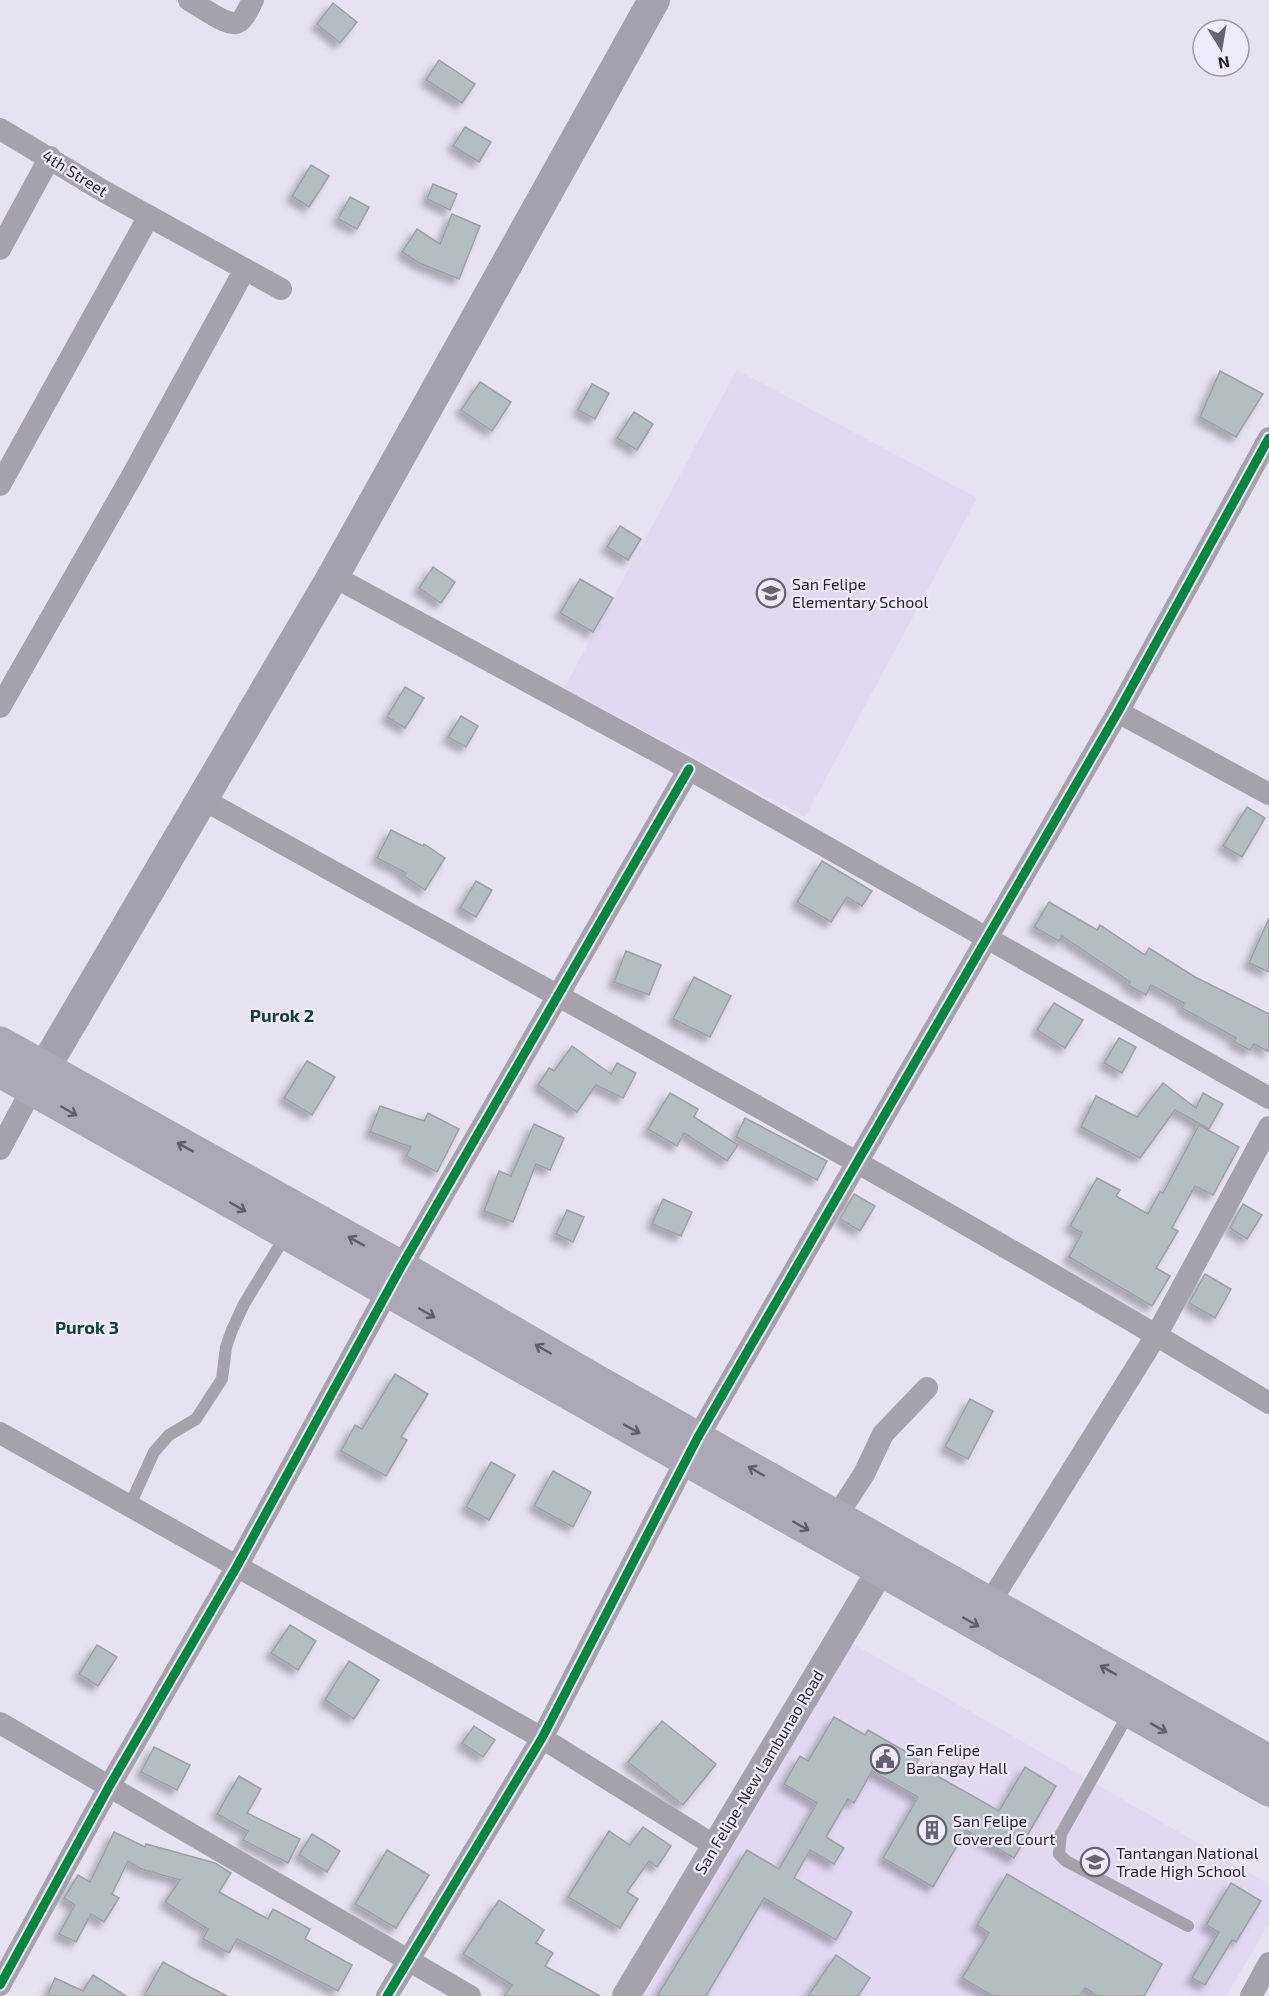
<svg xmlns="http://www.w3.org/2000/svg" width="1269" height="1996" font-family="'Exo 2',sans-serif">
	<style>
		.built { fill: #e2d8f2 }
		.building { fill: #b3bec0; stroke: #9da1a5; stroke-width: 1.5; filter: url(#shadow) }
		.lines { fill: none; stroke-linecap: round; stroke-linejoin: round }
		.service { stroke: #a6a2ac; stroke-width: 12 }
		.minor { stroke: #a6a2ac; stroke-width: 22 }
		.tertiary { stroke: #a6a2ac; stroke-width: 28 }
		.secondary { stroke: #a6a0ad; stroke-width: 32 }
		.trunk { stroke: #aca7b4; stroke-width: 33 }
		.cycleway-casing { stroke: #f1eafc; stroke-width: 13 }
		.cycleway { stroke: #00873e; stroke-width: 9 }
		.oneway { stroke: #615c68 }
		.labels { text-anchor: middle; stroke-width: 4.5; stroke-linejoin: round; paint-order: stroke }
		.street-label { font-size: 16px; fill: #231f2a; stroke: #f1eafc }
		.poi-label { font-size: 16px; fill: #231f2a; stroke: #f1eafc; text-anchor: start }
		.neighbourhood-label { font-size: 18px; font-weight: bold; fill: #134332; stroke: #f1eafc }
	</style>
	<defs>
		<filter id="shadow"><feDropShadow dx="-5.5" dy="5.5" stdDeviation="3" flood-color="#0004"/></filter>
	</defs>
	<rect width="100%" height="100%" fill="#e7e1f1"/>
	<g class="built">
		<polygon points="737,370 977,498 805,817 564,688"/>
		<polygon points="850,1642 1269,1884 1269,1924 1226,1996 644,1996"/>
	</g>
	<g class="building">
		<polygon points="333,3 357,22 340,43 317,24"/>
		<polygon points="439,60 475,84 462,103 426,80"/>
		<polygon points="465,127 491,142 479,162 453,146"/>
		<polygon points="311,165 329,176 309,207 292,196"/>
		<polygon points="433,184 457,194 450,210 427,199"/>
		<polygon points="350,197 369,207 357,229 338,219"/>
		<polygon points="452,214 480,226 459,279 419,263 402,252 417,229 440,244"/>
		<polygon points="1220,371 1263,394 1236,437 1200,417"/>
		<polygon points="480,382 511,402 492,431 461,410"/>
		<polygon points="592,384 609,393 595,419 578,410"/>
		<polygon points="634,412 653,424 637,450 617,438"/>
		<polygon points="620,526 641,539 628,560 607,547"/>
		<polygon points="433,567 455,582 441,603 419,588"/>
		<polygon points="580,579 613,598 593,632 560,613"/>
		<polygon points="405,687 424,698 405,728 387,717"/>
		<polygon points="461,716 478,726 466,747 448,737"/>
		<polygon points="1247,807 1265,818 1242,857 1223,846"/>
		<polygon points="391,830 423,846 424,844 445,858 425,890 404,876 406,873 377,858"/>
		<polygon points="822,861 872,891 862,906 847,897 831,922 797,902"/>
		<polygon points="476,881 492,890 476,917 460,908"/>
		<polygon points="1049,902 1097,930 1100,925 1145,955 1149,948 1195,977 1269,1014 1269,1052 1254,1044 1250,1050 1234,1042 1236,1038 1182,1008 1184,1003 1151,985 1146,995 1128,985 1130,982 1062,936 1059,941 1034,927"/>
		<polygon points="1269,918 1269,972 1249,963"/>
		<polygon points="626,951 661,965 649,995 614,982"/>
		<polygon points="694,977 731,996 710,1037 673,1019"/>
		<polygon points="1054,1003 1083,1020 1065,1048 1037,1030"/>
		<polygon points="1119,1038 1136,1047 1122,1073 1104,1063"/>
		<polygon points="572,1046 611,1074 617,1063 636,1073 623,1098 596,1085 577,1112 538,1085 549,1068 554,1071"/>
		<polygon points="307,1061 335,1077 312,1115 284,1098"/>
		<polygon points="1163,1083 1196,1108 1203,1093 1223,1104 1209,1129 1175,1110 1140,1158 1081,1127 1096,1096 1137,1117"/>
		<polygon points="670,1093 698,1109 694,1117 738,1145 727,1161 684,1133 677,1146 648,1129"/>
		<polygon points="380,1106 424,1121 428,1113 459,1129 437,1172 406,1156 411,1147 370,1132"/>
		<polygon points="745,1118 827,1161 817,1180 736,1137"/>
		<polygon points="534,1124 564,1138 550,1170 536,1164 513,1222 484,1211 499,1171 511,1176"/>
		<polygon points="1199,1125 1239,1147 1213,1195 1195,1186 1172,1228 1178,1231 1156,1268 1170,1276 1152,1306 1069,1257 1082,1233 1070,1226 1097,1178 1120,1190 1116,1196 1148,1214 1160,1192 1163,1193"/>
		<polygon points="854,1194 875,1206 860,1231 840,1219"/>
		<polygon points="663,1199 692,1212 681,1236 652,1224"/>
		<polygon points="1243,1204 1262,1215 1247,1239 1230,1228"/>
		<polygon points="567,1210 584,1217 573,1242 556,1234"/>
		<polygon points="1205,1274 1231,1289 1215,1318 1189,1303"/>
		<polygon points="395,1374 428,1394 401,1437 407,1440 386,1476 341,1451 355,1425 362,1429"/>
		<polygon points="970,1399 993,1411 968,1459 945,1447"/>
		<polygon points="491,1462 515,1475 489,1520 466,1507"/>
		<polygon points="553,1471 591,1492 573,1527 534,1506"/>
		<polygon points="290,1625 316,1641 298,1670 271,1653"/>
		<polygon points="97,1645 117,1657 98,1686 79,1674"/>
		<polygon points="349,1661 379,1680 354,1719 325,1700"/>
		<polygon points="834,1717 865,1735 868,1730 919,1759 916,1764 999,1811 1025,1767 1056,1786 1014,1858 966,1830 933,1887 883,1858 918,1797 872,1771 854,1803 848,1799 826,1837 844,1848 834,1864 810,1850 794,1878 852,1912 836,1940 764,1898 706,1996 657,1996 747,1850 779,1869 817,1803 784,1784 800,1756 808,1761"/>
		<polygon points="662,1721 716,1764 683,1805 628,1762"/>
		<polygon points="474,1726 495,1740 483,1757 462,1743"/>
		<polygon points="154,1747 190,1765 177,1790 141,1772"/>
		<polygon points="239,1776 261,1789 247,1813 300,1839 288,1863 243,1840 248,1831 217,1814"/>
		<polygon points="643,1827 671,1846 657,1867 649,1861 627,1892 638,1899 620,1928 568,1897 609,1831 630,1845"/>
		<polygon points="114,1832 145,1847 146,1844 215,1863 231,1873 219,1892 268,1919 273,1909 310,1929 305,1939 352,1965 338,1991 237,1939 229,1953 203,1939 208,1929 165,1902 180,1880 141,1869 128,1861 112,1894 119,1898 104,1922 91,1914 76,1942 59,1934 75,1905 64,1898 78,1875 90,1882"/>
		<polygon points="312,1834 340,1851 327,1872 299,1855"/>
		<polygon points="387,1850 429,1875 396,1928 355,1904"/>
		<polygon points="1007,1874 1162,1964 1144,1996 1098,1996 1085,1988 1080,1996 993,1996 962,1978 989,1933 977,1925"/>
		<polygon points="1231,1883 1261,1901 1236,1942 1232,1940 1205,1985 1192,1978 1219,1932 1206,1925"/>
		<polygon points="499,1900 544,1930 536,1943 553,1953 545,1966 600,1996 504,1996 512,1985 463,1954"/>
		<polygon points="836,1955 870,1978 858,1996 808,1996"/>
		<polygon points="163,1962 192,1978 227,1996 144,1996"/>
		<polygon points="93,1975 126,1996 47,1996 55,1978 83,1991"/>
	</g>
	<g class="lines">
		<g class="service">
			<polyline points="129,1507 154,1452 169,1435 196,1419 222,1379 226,1347 232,1330 244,1304 286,1235"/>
			<polyline points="1129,1713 1061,1834 1059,1854 1066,1861 1188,1926"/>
		</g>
		<g class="minor">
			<path d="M189,0c9,5 38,26 47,23 8,-2 13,-16 17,-23"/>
			<polyline points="0,129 105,192 281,289"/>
			<polyline points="0,249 50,157"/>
			<polyline points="0,485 149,216"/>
			<polyline points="333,576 689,769 1269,1098"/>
			<polyline points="0,707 132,476 245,269"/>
			<polyline points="1118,712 1269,794"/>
			<path d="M204,800c356,198 716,391 1065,603"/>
			<polyline points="0,1149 32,1089"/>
			<polyline points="0,1433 542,1738 715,1846"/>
			<polyline points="836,1517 864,1474 883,1434 927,1388"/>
			<polyline points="989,1604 1157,1334 1269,1127"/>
			<polyline points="0,1723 470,1996"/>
			<polyline points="0,1985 110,1785 236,1568 401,1267 689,769"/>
			<polyline points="387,1996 542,1738 698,1437 1118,712 1269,438"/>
			<polyline points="1251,1996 1269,1963"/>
		</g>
		<polyline class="tertiary" points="626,1996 892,1551"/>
		<polyline class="secondary" points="32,1089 333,576 654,0"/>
		<g class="trunk">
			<polyline points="0,1043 401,1267 593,1379 1269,1761"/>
			<polyline points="0,1071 1269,1790"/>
		</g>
		<g class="cycleway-casing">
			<g id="cycleway">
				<polyline points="0,1985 110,1785 236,1568 401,1267 689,769"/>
				<polyline points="387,1996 542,1738 698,1437 1118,712 1269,438"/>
			</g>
		</g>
		<use href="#cycleway" class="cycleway"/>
	</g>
	<defs><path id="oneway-shaft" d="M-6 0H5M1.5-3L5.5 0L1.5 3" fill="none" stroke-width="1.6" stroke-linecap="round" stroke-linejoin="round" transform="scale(1.5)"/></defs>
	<g class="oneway">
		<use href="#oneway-shaft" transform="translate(69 1111) rotate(30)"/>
		<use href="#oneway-shaft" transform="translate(185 1147) rotate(-151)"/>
		<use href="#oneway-shaft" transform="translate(238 1207) rotate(30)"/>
		<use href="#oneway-shaft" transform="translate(356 1241) rotate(-151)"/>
		<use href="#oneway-shaft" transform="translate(427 1313) rotate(30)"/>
		<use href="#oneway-shaft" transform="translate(543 1349) rotate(-150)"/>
		<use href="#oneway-shaft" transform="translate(632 1429) rotate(29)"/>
		<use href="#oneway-shaft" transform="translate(756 1471) rotate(-150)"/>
		<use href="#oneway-shaft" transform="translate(801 1526) rotate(30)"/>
		<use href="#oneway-shaft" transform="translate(971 1622) rotate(30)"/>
		<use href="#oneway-shaft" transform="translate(1108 1670) rotate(-151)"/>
		<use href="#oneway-shaft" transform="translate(1159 1728) rotate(29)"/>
	</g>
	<defs>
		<g id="school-ring" transform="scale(1.5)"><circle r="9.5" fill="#f1eafc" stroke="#686370" stroke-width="1.5"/><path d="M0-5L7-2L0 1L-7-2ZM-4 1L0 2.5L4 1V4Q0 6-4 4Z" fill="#686370"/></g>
		<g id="civic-ring" transform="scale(1.5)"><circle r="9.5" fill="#f1eafc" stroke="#686370" stroke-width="1.5"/><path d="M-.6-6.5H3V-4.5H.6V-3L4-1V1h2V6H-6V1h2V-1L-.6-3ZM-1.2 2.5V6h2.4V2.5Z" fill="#686370"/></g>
		<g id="building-ring" transform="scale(1.5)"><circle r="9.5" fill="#f1eafc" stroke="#686370" stroke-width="1.5"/><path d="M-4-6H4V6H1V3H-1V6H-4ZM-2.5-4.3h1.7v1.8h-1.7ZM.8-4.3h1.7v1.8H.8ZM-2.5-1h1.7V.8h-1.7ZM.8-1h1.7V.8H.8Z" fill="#686370"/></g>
	</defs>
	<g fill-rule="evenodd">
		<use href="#school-ring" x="771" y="593"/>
		<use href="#civic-ring" x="885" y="1759"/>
		<use href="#building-ring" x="932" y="1830"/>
		<use href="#school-ring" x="1095" y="1862"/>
	</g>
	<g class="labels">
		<g class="street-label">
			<text transform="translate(75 173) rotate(32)" y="6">4th Street</text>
			<text transform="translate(759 1772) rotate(-59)" y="6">San Felipe-New Lambunao Road</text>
		</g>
		<g class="poi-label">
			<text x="792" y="590">San Felipe<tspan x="792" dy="18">Elementary School</tspan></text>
			<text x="906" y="1756">San Felipe<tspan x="906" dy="18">Barangay Hall</tspan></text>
			<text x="953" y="1827">San Felipe<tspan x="953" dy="18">Covered Court</tspan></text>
			<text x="1116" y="1859">Tantangan National<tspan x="1116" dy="18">Trade High School</tspan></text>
		</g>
		<g class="neighbourhood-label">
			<text x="282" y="1022">Purok 2</text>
			<text x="87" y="1334">Purok 3</text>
		</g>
	</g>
	<g transform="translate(1221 48) rotate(169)"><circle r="28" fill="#f1eafc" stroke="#9f99a8" stroke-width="1.5"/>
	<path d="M0-4.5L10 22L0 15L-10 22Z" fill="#686370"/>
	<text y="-9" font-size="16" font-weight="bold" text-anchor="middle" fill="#231f2a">N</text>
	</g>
</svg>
